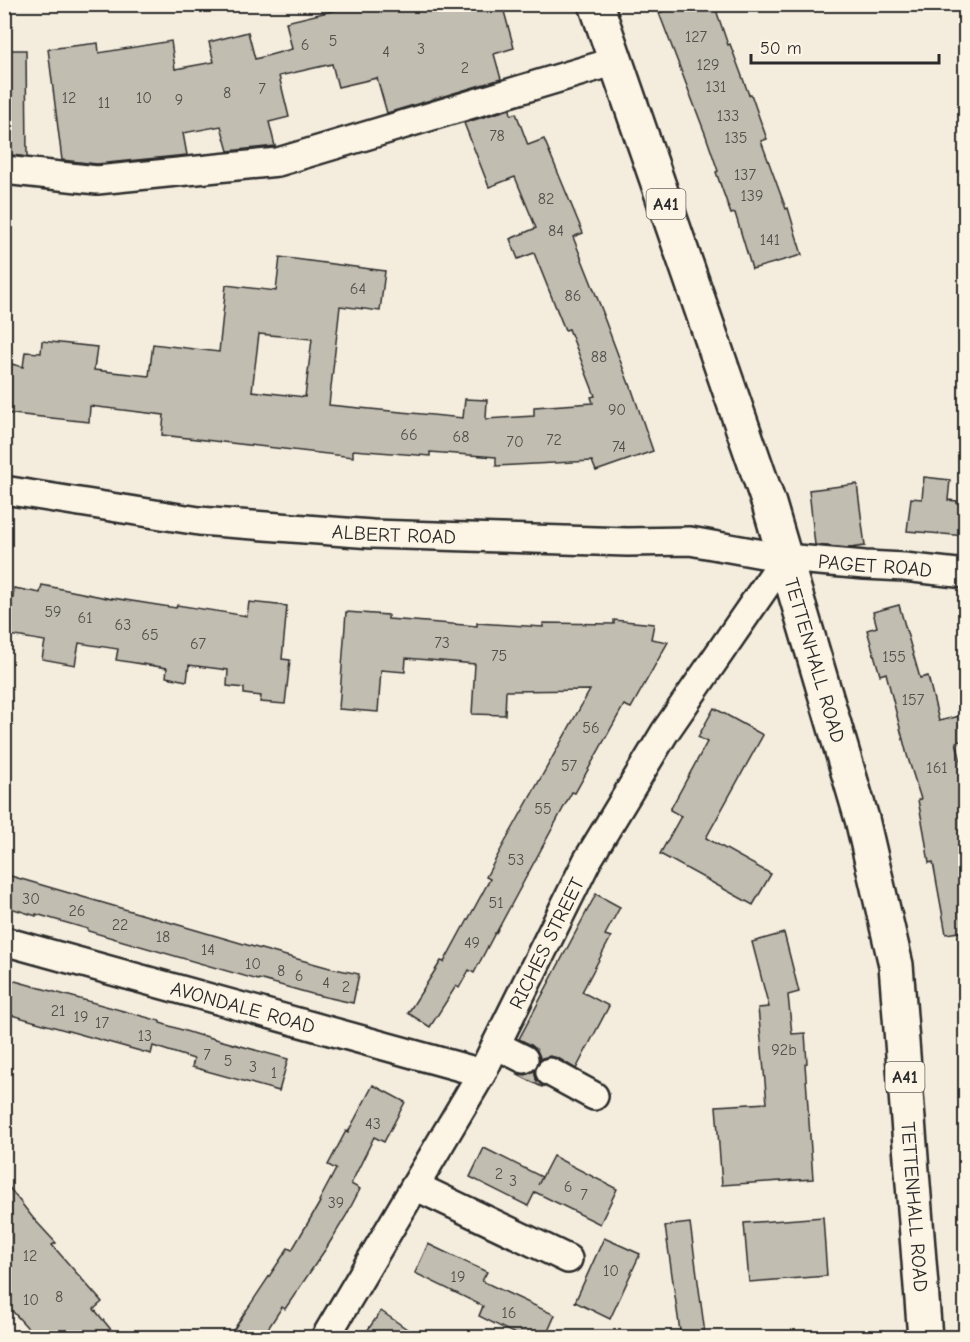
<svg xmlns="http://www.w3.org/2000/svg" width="970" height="1342" font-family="'Comic Neue',sans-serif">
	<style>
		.building { fill: #c2bdb1; stroke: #2b2b2b; stroke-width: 1.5; fill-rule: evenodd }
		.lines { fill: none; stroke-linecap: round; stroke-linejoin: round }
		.minor-casing { stroke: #2b2b2b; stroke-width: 32 }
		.highway-casing { stroke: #2b2b2b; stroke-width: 38 }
		.minor { stroke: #fcf5e5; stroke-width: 27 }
		.highway { stroke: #fcf5e5; stroke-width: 33 }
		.labels { text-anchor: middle; stroke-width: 4.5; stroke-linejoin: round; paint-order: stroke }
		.number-label { font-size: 16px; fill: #51504c }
		.shield { fill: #fcf5e5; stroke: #6a6863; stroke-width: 1.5 }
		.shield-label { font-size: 18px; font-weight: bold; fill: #2b2b2b }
		.street-label { font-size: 20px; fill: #2b2b2b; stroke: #fcf5e5 }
	</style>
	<rect width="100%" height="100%" fill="#f4edde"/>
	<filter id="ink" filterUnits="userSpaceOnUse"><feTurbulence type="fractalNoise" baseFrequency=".0167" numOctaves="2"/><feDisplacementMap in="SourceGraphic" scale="12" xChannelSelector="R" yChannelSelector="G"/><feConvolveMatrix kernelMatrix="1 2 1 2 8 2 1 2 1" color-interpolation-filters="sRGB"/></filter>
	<g filter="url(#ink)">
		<g class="building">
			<polygon points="361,4 502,4 514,48 494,54 501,79 387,113 377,78 338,87 332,64 279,76 289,117 269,122 275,146 228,151 221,126 183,133 187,155 97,164 62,160 48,49 98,43 99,53 171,41 175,69 214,62 209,42 248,32 255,59 292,49 286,22"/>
			<polygon points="682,4 714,4 728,45 730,44 749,95 751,94 759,117 767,139 761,141 786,209 788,208 802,255 752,269 735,213 731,214 716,172 718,171 706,136 659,13"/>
			<polygon points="4,50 26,50 27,157 4,154"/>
			<path d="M510,109l1,6 5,-2 12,32 16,-6 39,94 -10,4 31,78h-1l26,69h1l23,67 -57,20 -4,-10 -96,5v-9l-66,-5v4l-77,-6v7l-191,-22 2,-20 -74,-9 -1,16 -85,-9v-51l19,5 2,-15 16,1 1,-12 55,6 -3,23 55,6 4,-32 66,8 7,-67 50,6 4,-34 105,14 -5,40 -40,-5 -11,99 134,13 2,-19 22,1 -1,19 48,-3v-9l59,-4 -2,-6 4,-1 -26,-67 -4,1 -31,-77 -16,6 -8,-20 26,-11 -21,-51 -26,10 -25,-64zM259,334l53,5 -7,58 -53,-6z"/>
			<polygon points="924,477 950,480 948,500 957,501 957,503 966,504 966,536 907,531 911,498 922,499"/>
			<polygon points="857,484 865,546 849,548 815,545 809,490"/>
			<polygon points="42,585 112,599 112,598 176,608 177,605 247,616 249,602 287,606 282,659 290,660 285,704 260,702 261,696 244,694 244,688 227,686 228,670 189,665 187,681 166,677 167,668 116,660 118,649 79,643 75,665 42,659 45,641 4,634 4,597 13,598 14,588 40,593"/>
			<polygon points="899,605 920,678 928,676 939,721 960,716 966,735 966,740 956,742 966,782 966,931 946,934 933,862 929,863 924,832 918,800 921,799 907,755 886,673 880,675 867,630 877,627 873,612"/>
			<polygon points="346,612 388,615 388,619 477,626 477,623 543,627 543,623 614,624 614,620 654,624 651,639 668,642 631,708 624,705 575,793 572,792 496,933 495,933 474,973 469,970 459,988 456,986 430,1027 408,1013 441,961 444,962 463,927 464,927 490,879 486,877 505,842 590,690 506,691 505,715 472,714 475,664 406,658 405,672 381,670 378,712 339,709"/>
			<polygon points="714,708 763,735 706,838 771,874 753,905 660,854 681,816 670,810 707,742 698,737"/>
			<polygon points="4,874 261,949 330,968 359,974 353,1003 312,994 259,979 258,980 88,931 88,929 36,914 36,916 4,906"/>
			<polygon points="596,894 620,907 605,935 611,937 582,992 609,1006 576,1069 558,1058 550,1056 542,1058 539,1061 540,1057 537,1050 531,1045 519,1039"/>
			<polygon points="784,933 799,992 788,995 792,1034 805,1033 807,1063 805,1064 813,1179 722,1185 716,1106 767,1103 758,1008 769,1007 752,942"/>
			<polygon points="4,978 160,1021 160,1023 201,1036 201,1035 288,1059 279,1091 192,1067 194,1059 153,1046 151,1054 4,1013"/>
			<polygon points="535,1070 536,1080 543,1086 542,1087 516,1074 526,1075"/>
			<polygon points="373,1085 405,1102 384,1142 374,1137 351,1184 360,1189 346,1216 327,1247 285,1309 282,1307 262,1338 228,1338 288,1248 292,1250 320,1202 319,1201 336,1169 328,1165 346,1131 348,1132"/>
			<polygon points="484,1148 542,1177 538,1185 553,1156 617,1189 600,1224 535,1192 528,1206 470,1177"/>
			<polygon points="4,1181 33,1218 56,1243 52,1245 102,1302 94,1309 118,1338 37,1338 4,1302"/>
			<polygon points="823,1217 827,1276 749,1282 744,1223"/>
			<polygon points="690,1223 704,1326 705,1338 681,1338 665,1226"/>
			<polygon points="604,1238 640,1254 610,1319 575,1302"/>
			<polygon points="428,1244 487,1272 482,1281 555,1315 545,1338 523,1338 479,1316 483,1306 415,1273"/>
			<polygon points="381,1311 420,1338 362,1338"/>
		</g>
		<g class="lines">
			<g class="minor-casing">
				<g id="minor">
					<polyline points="4,170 97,180 278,162 616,61"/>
					<path id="s1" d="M4,490l195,31 173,13 255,8 63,-1 95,17 80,7 39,2 62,7"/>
					<path id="s2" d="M4,941l478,132"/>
					<polyline points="496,1045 524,1059"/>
					<polyline points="550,1072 594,1096"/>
					<polyline points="415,1186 568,1259"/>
					<path id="s3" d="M325,1338l157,-265 105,-212 78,-129 120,-174"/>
				</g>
			</g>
			<g class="highway-casing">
				<g id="highway">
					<path id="s4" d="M596,4l173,500 93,315 34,146 29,373"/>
				</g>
			</g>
			<use href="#minor" class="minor"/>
			<use href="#highway" class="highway"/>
		</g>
	</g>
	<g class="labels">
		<g class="number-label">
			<text x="696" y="42">127</text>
			<text x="333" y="46">5</text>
			<text x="305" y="50">6</text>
			<text x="421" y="54">3</text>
			<text x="386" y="57">4</text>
			<text x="708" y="70">129</text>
			<text x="465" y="73">2</text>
			<text x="716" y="92">131</text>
			<text x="262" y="94">7</text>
			<text x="227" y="98">8</text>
			<text x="69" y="103">12</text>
			<text x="144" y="103">10</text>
			<text x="179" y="105">9</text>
			<text x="104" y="108">11</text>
			<text x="728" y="121">133</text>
			<text x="497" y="141">78</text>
			<text x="736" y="143">135</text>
			<text x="745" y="180">137</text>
			<text x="752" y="201">139</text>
			<text x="546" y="204">82</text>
			<text x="556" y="236">84</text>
			<text x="770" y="245">141</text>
			<text x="358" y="294">64</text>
			<text x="573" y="301">86</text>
			<text x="599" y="362">88</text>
			<text x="617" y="415">90</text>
			<text x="409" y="440">66</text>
			<text x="461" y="442">68</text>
			<text x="554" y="445">72</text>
			<text x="515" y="447">70</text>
			<text x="619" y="452">74</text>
			<text x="53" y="617">59</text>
			<text x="85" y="623">61</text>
			<text x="123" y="630">63</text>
			<text x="150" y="640">65</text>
			<text x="442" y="648">73</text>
			<text x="198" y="649">67</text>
			<text x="499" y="661">75</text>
			<text x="894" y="662">155</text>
			<text x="913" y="705">157</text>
			<text x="591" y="733">56</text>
			<text x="569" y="771">57</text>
			<text x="937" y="773">161</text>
			<text x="543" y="814">55</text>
			<text x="516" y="865">53</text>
			<text x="31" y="904">30</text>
			<text x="496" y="908">51</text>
			<text x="77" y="916">26</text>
			<text x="120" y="930">22</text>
			<text x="163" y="942">18</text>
			<text x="472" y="948">49</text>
			<text x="208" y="955">14</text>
			<text x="253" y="969">10</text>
			<text x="281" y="976">8</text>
			<text x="299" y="981">6</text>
			<text x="326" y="988">4</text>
			<text x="346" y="992">2</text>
			<text x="58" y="1016">21</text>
			<text x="81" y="1022">19</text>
			<text x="102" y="1028">17</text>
			<text x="145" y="1041">13</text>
			<text x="784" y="1055">92b</text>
			<text x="207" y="1060">7</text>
			<text x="228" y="1066">5</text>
			<text x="253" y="1072">3</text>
			<text x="274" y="1078">1</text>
			<text x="373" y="1129">43</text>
			<text x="499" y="1179">2</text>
			<text x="513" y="1186">3</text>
			<text x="568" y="1192">6</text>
			<text x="584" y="1200">7</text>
			<text x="336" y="1208">39</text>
			<text x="30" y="1261">12</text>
			<text x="611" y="1276">10</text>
			<text x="458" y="1282">19</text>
			<text x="59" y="1302">8</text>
			<text x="31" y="1305">10</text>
			<text x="509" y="1318">16</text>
		</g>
		<g class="shield">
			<rect x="646.5" y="189" width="39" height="30" rx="4.5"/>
			<rect x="885.5" y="1062" width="39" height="30" rx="4.5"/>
		</g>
		<g class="shield-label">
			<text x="666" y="210">A41</text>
			<text x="905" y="1083">A41</text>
		</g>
		<g class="street-label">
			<text dy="7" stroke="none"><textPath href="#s1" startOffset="393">ALBERT ROAD</textPath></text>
			<text dy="7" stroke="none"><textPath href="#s1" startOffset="876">PAGET ROAD</textPath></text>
			<text dy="7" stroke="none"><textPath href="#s4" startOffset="692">TETTENHALL ROAD</textPath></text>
			<text dy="7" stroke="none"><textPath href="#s3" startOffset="453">RICHES STREET</textPath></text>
			<text dy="7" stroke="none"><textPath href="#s2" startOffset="248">AVONDALE ROAD</textPath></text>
			<text dy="7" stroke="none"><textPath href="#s4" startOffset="1250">TETTENHALL ROAD</textPath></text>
		</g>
	</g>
	<rect width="970" height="1342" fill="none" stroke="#fcf5e5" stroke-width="24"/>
	<rect x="12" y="12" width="946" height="1318" fill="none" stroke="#2b2b2b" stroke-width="2" filter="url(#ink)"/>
	<path d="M751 54v9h188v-9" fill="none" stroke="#2b2b2b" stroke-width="3"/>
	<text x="760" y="54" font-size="18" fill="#2b2b2b" stroke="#fcf5e5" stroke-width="4.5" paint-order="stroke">50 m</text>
</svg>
